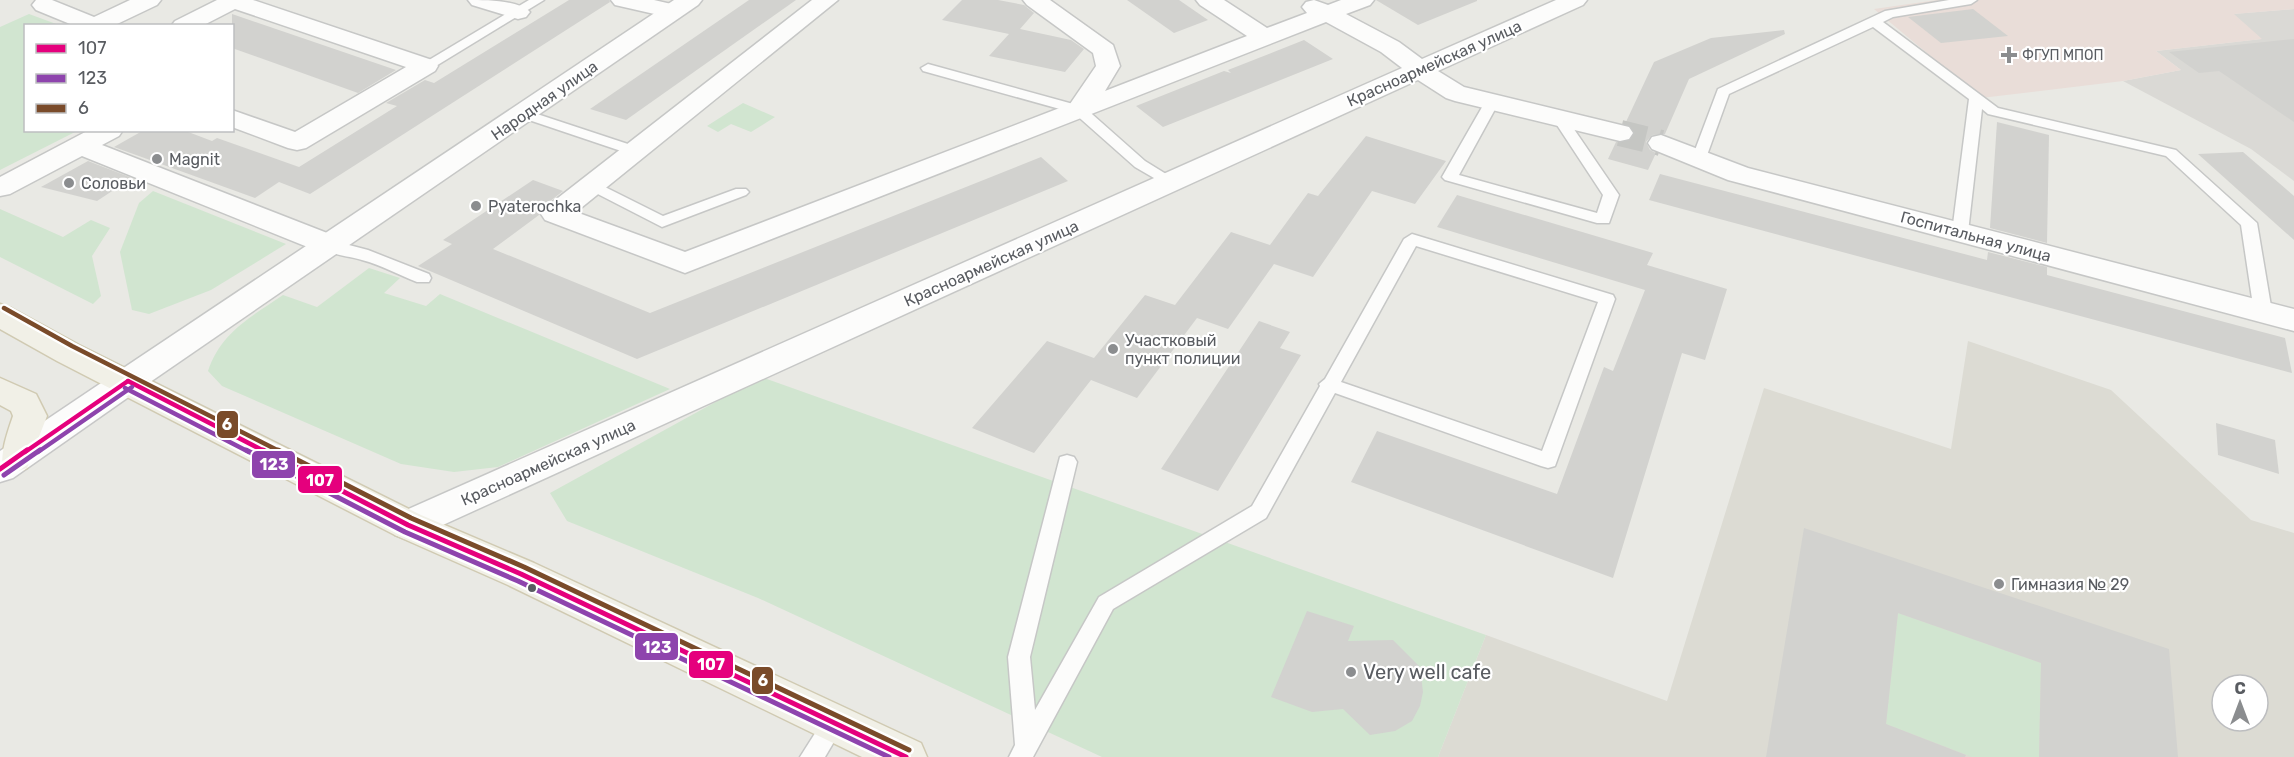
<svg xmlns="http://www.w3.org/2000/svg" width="2294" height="757" font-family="Rubik,sans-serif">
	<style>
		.industrial { fill: #dad9d5 }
		.education { fill: #dcdbd3; fill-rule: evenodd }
		.medical { fill: #e9ddd8 }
		.green { fill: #d1e5d0 }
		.building { fill: #d2d2cf }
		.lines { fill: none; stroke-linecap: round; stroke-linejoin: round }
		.minor-tunnel { stroke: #c5c6c3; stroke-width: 26; stroke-dasharray: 26 13; stroke-linecap: butt }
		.service-casing { stroke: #c6c7c6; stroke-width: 3 }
		.minor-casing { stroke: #c6c7c6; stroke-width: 3 }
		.tertiary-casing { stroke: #c6c7c6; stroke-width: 3 }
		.secondary-casing { stroke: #c7c7c7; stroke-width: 3 }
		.primary-casing { stroke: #d0cab2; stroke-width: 3 }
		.service { fill: #fcfcfb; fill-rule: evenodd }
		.minor { fill: #fcfcfb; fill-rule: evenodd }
		.tertiary { fill: #fcfcfb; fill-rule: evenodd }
		.secondary { fill: #fcfcfb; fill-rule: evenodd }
		.primary { fill: #f1f0e7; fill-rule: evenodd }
		.bus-1-far1-casing { stroke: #fff; stroke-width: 9 }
		.bus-1-casing { stroke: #fff; stroke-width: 10 }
		.bus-2-far1-casing { stroke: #fff; stroke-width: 9 }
		.bus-2-casing { stroke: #fff; stroke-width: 10 }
		.bus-3-far1-casing { stroke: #fff; stroke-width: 9 }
		.bus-3-casing { stroke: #fff; stroke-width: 10 }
		.bus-1-far1 { stroke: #e5007d; stroke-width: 4.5 }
		.bus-1 { stroke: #e5007d; stroke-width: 5 }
		.bus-2-far1 { stroke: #8e44ad; stroke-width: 4.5 }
		.bus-2 { stroke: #8e44ad; stroke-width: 5 }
		.bus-3-far1 { stroke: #7a4b2a; stroke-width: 4.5 }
		.bus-3 { stroke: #7a4b2a; stroke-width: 5 }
		.poi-dot { fill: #8b8d8f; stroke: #fff; stroke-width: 2 }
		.bus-dot { fill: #595c61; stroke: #fff; stroke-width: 2 }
		.labels { text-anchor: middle; stroke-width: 4.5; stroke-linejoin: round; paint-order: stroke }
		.far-poi-label { font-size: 14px; fill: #595c61; stroke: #fff; text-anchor: start }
		.street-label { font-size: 16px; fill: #595c61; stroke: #fff }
		.poi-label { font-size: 16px; fill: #595c61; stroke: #fff; text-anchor: start }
		.near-poi-label { font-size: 20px; fill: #595c61; stroke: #fff; text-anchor: start }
		.line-badge { stroke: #fff; stroke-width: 2 }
		.badge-label { font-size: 16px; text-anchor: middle; font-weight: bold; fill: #fff }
	</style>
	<rect width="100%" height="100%" fill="#e9e9e4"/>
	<polygon class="industrial" points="2294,9 2294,181 2251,149 2123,81 2181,70 2156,51 2261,39 2233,14"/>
	<path class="education" d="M1968,341l143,49 140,130 43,13v224h-856l48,-122 181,66 97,-313 187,61zM2222,685h36v36h-36z"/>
	<polygon class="medical" points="1937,0 2294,0 2294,9 2234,14 2262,39 2156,51 2181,70 2123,81 1981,98 1874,9"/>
	<g class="green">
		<polygon points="29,14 59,25 26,26 26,130 77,131 0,170 0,27"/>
		<polygon points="743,103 775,117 751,132 731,124 718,132 707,126"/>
		<polygon points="153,191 286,244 211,290 149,314 132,310 120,252 139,203"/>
		<polygon points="0,209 63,237 91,220 110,228 92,256 101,296 93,304 0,257"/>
		<path d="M369,268l31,10 -16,15 42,13 14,-12 230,95 -172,78 -44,5 -53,-8 -179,-78 -14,-15c13,-39 43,-54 75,-76l34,12z"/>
		<polygon points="761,377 1486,635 1438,757 1102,757 758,598 567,521 550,493"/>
		<polygon points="1898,613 2041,663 2039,757 1972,757 1886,724"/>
	</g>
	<g class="building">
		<polygon points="569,0 609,0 610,2 310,194 279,182 255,198 114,147 144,130 183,130 212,141 217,138 299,167 397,106 386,103 425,80 434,83"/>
		<polygon points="749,0 796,0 626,120 590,109"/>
		<polygon points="962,0 998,0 1024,5 1034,13 1020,29 1071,40 1084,49 1065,72 989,56 1009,34 942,20"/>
		<polygon points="1127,0 1179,0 1208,20 1174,33"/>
		<polygon points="1376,0 1477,0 1477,1 1418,25"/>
		<polygon points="1973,9 2008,36 1941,43 1908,17"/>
		<polygon points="232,14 396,70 358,93 232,48"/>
		<polygon points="1784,30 1785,34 1689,79 1665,134 1652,135 1646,142 1650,150 1656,153 1648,170 1608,159 1616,142 1629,141 1635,134 1631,126 1625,124 1654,62 1711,38"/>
		<polygon points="2294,39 2294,122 2219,71 2199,73 2169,52"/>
		<polygon points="1304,40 1333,59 1163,127 1136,106 1224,71 1231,73 1228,70"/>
		<polygon points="1997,122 2049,135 2047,243 1990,228"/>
		<polygon points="1366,136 1446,161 1415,204 1372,191 1313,277 1274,264 1228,329 1197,318 1137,398 1091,380 1034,453 972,428 1047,341 1094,358 1145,295 1175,305 1231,232 1270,245 1308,193 1318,196"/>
		<polygon points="2243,152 2294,196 2294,240 2198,154"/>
		<polygon points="1041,157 1068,181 637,359 418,266 452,244 443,240 533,180 563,191 544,206 539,215 493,249 650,313"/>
		<polygon points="88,161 132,178 97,201 41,187"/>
		<polygon points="1660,174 1987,260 1988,252 2047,267 2047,275 2285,338 2292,373 1649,200"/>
		<polygon points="1457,195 1653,253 1647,265 1727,289 1705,360 1682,353 1613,578 1351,482 1377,431 1557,494 1604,367 1613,371 1645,290 1437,227"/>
		<polygon points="1259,321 1290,332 1280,348 1301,355 1218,491 1161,469"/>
		<polygon points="2216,423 2275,440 2279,474 2218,455"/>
		<polygon points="1804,528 2169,649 2178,757 2039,757 2041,663 1898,613 1886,724 1966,755 1965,757 1766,757"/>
		<polygon points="1307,611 1354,626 1348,641 1393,640 1420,667 1423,692 1420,706 1412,721 1395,731 1370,735 1343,709 1312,712 1271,697"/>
	</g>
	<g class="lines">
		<polyline class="minor-tunnel" points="1620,133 1661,143"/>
		<g class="service-casing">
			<g id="service">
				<polygon points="529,0 544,0 431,69 421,69 419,66"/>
				<polygon points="1949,0 1977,0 1971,4 1893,17 1883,22 1998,108 2176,150 2257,223 2272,312 2269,316 2257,316 2254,312 2241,225 2166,156 1988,114 1982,109 1968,232 1966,236 1954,236 1952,232 1969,99 1873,27 1729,94 1706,158 1699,162 1692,158 1718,89 1885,11"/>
				<polygon points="928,64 1084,107 1145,161 1179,182 1171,187 1166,185 1135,167 1074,113 923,71 921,68"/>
				<polygon points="1492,98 1499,102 1459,175 1597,213 1603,195 1553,119 1555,116 1565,116 1619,195 1609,223 1597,223 1445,180 1442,177 1485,102"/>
				<polygon points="525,110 640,148 642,151 635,155 630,154 520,117 518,114"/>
				<polygon points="593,181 663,216 736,189 746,189 749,192 746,195 662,227 588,189 585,186"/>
				<path d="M1412,234l201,61 2,4 -60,167 -7,2 -7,-2 -206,-73 -69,125 -153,91 -80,148h-24l6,-12 -7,-88 52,-200 7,-2 7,2 3,5 -47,195 5,53 64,-113 153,-91 68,-120 -1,-2 6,-5 79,-140zM1416,246l182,56 -56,149 -201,-69z"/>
				<path d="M330,240l38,10 61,24 2,4 -2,4h-12c-18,-7 -36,-17 -55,-22 -12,-4 -32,-4 -40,-15z"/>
				<polygon points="834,713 842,716 845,723 825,757 800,757 826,716"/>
			</g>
		</g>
		<g class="minor-casing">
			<g id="minor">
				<polygon points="36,0 52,0 94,17 130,0 161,0 157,5 113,26 75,26 36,10 32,5"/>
				<polygon points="217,0 253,0 435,61 438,66 435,71 306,148 297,150 288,148 232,127 232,110 295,132 406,67 235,9 202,26 171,26 175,21"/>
				<path d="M468,0c18,0 50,0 62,12l-4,5 -8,2 -46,-14z"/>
				<polygon points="611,0 654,0 680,6 684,11 680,16 672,18 615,5"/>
				<polygon points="812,0 838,0 576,212 685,252 1070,104 1096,66 1093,53 1027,5 1023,0 1050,0 1113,45 1120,66 1105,91 1247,36 1200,5 1196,0 1224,0 1267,28 1307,13 1302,7 1306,2 1314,0 1328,5 1341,0 1374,0 1370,5 1346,14 1399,42 1422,59 1556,0 1587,0 1583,5 1438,71 1464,87 1629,127 1633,133 1629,139 1620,141 1455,101 1446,98 1418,80 421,535 408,540 395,535 390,525 395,515 1402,68 1381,52 1326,22 685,273 545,220 541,214 545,208"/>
				<polygon points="89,130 123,130 119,136 102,145 340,238 345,245 340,252 330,254 320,252 82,156 10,194 0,196 0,177"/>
				<polygon points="1661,135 1748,168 2294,309 2294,331 1728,180 1652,149 1648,143 1652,137"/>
			</g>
		</g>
		<g class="tertiary-casing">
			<polygon id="tertiary" points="674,0 702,0 698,5 140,389 128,393 116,389 111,381 116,373"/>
		</g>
		<g class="secondary-casing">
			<polygon id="secondary" points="128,369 140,373 145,381 140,389 13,478 0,482 0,451 116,373"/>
		</g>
		<g class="primary-casing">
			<g id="primary">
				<polygon points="0,304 11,308 79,345 421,515 534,563 921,743 927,757 862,757 508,585 395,535 57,361 0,329"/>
				<path d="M0,378l36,16 11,22 -20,52 -12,4 -12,-4c-3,-15 5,-37 10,-52l-2,-5 -11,-6z"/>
			</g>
		</g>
		<use href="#service" class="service"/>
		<use href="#minor" class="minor"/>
		<use href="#tertiary" class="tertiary"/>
		<use href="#secondary" class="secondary"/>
		<use href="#primary" class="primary"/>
		<g class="bus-1-far1-casing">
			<g id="bus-1-far1">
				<polyline points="128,381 266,452"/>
				<polyline points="25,452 128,381"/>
			</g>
		</g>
		<g class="bus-1-casing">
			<g id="bus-1">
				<polyline points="263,450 408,525 521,574 906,757"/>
				<polyline points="0,469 27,450"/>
			</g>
		</g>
		<g class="bus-2-far1-casing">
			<g id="bus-2-far1">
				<polyline points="125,388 249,452"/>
				<polyline points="38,452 132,387"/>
			</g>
		</g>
		<g class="bus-2-casing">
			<g id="bus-2">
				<polyline points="246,450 405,532 518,581 889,757"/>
				<polyline points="4,475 40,450"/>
			</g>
		</g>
		<g class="bus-3-far1-casing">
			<polyline id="bus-3-far1" points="4,308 72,346 281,452"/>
		</g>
		<g class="bus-3-casing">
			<polyline id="bus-3" points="278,450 411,518 524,567 909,750"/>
		</g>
		<use href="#bus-1-far1" class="bus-1-far1"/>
		<use href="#bus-1" class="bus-1"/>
		<use href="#bus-2-far1" class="bus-2-far1"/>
		<use href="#bus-2" class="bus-2"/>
		<use href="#bus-3-far1" class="bus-3-far1"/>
		<use href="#bus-3" class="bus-3"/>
	</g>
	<g class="poi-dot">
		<path d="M2006 46h6v6h6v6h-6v6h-6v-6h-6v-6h6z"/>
		<circle cx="157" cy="159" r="6"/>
		<circle cx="69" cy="183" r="6"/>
		<circle cx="476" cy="206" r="6"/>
		<circle cx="1113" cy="349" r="6"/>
		<circle cx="1999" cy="584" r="6"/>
		<circle cx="1351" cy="672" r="6"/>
	</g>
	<circle class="bus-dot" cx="532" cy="588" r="5"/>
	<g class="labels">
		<g class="far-poi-label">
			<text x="2022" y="60">ФГУП МПОП</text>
		</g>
		<g class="street-label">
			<text transform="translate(1434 63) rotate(-24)" y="6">Красноармейская улица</text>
			<text transform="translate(544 100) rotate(-35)" y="6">Народная улица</text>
			<text transform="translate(1976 236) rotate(15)" y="6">Госпитальная улица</text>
			<text transform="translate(991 263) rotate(-24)" y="6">Красноармейская улица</text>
			<text transform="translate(548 462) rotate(-24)" y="6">Красноармейская улица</text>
		</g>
		<g class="poi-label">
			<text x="169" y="165">Magnit</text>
			<text x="81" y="189">Соловьи</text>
			<text x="488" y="212">Pyaterochka</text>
			<text x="1125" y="346">Участковый<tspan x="1125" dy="18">пункт полиции</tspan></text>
			<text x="2011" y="590">Гимназия № 29</text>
		</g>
		<g class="near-poi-label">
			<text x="1363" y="679">Very well cafe</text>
		</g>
	</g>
	<g class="line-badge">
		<rect x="216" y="410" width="23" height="29" rx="6" fill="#7a4b2a"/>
		<rect x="251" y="450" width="45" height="29" rx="6" fill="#8e44ad"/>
		<rect x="297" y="465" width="46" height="29" rx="6" fill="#e5007d"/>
		<rect x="634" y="632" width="45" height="29" rx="6" fill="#8e44ad"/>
		<rect x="688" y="650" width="46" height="29" rx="6" fill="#e5007d"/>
		<rect x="751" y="666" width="23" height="29" rx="6" fill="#7a4b2a"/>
	</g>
	<g class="badge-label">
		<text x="227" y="430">6</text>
		<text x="274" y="470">123</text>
		<text x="320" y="486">107</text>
		<text x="657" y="653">123</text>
		<text x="711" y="670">107</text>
		<text x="763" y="686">6</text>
	</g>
	<rect x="24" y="24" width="210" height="108" fill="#ffffff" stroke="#bdbec0" stroke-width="1.5"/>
	<rect x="36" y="44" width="30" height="9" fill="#e5007d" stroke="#bdbec0" stroke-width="1.5"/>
	<text x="78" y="54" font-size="18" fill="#595c61">107</text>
	<rect x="36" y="74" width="30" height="9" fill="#8e44ad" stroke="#bdbec0" stroke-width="1.5"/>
	<text x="78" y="84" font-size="18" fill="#595c61">123</text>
	<rect x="36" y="104" width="30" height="9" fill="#7a4b2a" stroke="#bdbec0" stroke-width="1.5"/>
	<text x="78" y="114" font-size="18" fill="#595c61">6</text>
	<g transform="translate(2240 703)"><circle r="28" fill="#ffffff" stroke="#bdbec0" stroke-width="1.5"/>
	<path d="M0-4.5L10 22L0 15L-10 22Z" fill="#8b8d8f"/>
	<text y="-9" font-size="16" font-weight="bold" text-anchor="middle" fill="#595c61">С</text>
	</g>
</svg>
